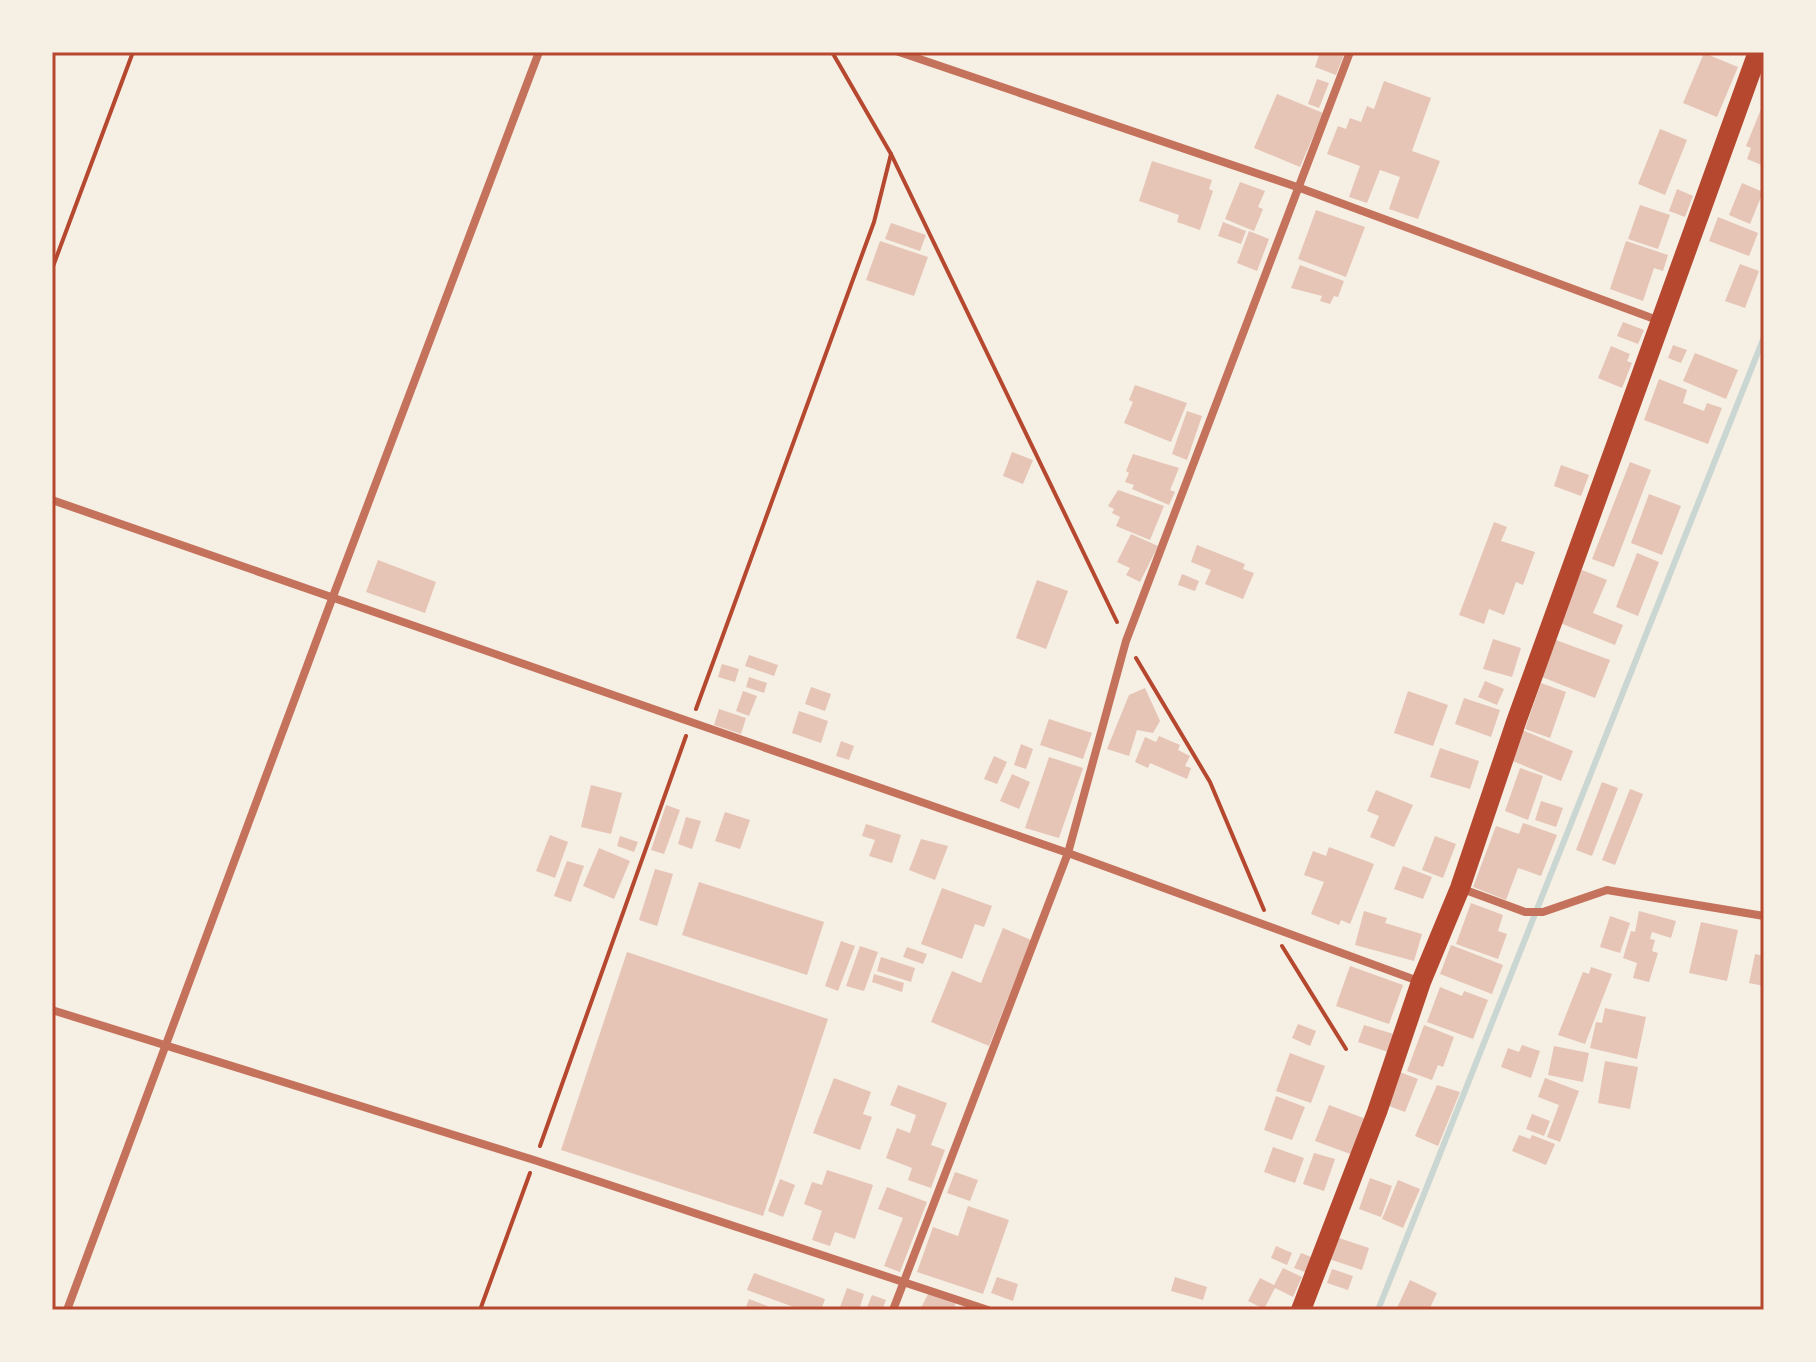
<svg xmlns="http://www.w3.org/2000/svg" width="1816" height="1362" font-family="'DM Sans',sans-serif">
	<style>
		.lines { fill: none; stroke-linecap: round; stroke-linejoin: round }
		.stream { stroke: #c9d6d2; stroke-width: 6 }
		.building { fill: #e6c5b7 }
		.path { stroke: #b5482f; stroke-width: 4 }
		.minor { stroke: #c5725c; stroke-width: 8 }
		.primary { stroke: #b5482f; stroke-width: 20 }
		.neatline { fill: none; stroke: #b5482f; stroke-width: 3 }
	</style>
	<rect width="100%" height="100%" fill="#f6efe4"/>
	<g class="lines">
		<polyline class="stream" points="1378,1310 1764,337"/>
	</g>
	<g class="building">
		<polygon points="1320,52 1345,52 1336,75 1315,67"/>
		<polygon points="1704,53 1738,67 1717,117 1683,103"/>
		<polygon points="1317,79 1329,83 1319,108 1308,104"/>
		<polygon points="1384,81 1431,98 1412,151 1440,161 1418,219 1389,209 1400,177 1380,170 1367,203 1349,197 1360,166 1327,154 1338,126 1346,129 1350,118 1361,122 1367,106 1374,109"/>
		<polygon points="1277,94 1323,113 1300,167 1254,148"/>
		<polygon points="1764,102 1764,166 1747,159 1751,148 1746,146"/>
		<polygon points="1660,129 1687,140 1665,195 1638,184"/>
		<polygon points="1152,161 1212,180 1209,189 1213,191 1200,230 1177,222 1179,215 1139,201"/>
		<polygon points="1240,182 1265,191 1258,207 1263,209 1254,231 1225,219"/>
		<polygon points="1742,183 1763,192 1750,224 1729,215"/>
		<polygon points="1677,189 1693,196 1685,217 1669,211"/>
		<polygon points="1640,205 1670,215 1658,249 1628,239"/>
		<polygon points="1316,210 1365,227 1346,277 1298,259"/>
		<polygon points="1718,217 1758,233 1749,256 1709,241"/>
		<polygon points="1223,222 1246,231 1241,244 1218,236"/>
		<polygon points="891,223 926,235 920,251 885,239"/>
		<polygon points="1249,231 1269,239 1257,271 1237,263"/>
		<polygon points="880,241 928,257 914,296 866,280"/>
		<polygon points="1626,241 1668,255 1663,271 1654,268 1643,301 1610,289"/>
		<polygon points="1740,264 1759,271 1745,308 1725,301"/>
		<polygon points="1300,265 1344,281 1338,297 1334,296 1330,304 1320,301 1322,296 1291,288"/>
		<polygon points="1623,322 1644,330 1638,344 1617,336"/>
		<polygon points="1673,345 1687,350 1681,363 1668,358"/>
		<polygon points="1611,346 1630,354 1627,361 1632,363 1622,388 1598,378"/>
		<polygon points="1695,353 1738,370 1726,399 1683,381"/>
		<polygon points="1659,379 1687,390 1683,403 1704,411 1707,403 1722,408 1708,444 1644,420"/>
		<polygon points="1135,385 1187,403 1171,442 1124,423 1133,402 1129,400"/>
		<polygon points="1187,411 1202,416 1187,460 1172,454"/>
		<polygon points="1012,452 1033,460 1023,484 1003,476"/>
		<polygon points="1133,454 1179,468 1170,490 1175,492 1169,505 1132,489 1134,485 1125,482 1129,473 1126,471"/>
		<polygon points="1630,462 1651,470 1614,567 1592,559"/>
		<polygon points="1561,465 1589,475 1581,496 1554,486"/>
		<polygon points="1118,490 1164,506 1150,540 1116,526 1120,517 1112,513 1114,509 1108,506"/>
		<polygon points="1649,494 1681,506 1662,555 1631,543"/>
		<polygon points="1494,522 1507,527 1501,541 1535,552 1523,585 1516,582 1504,615 1489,609 1484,624 1459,615"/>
		<polygon points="1131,534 1158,546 1140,582 1126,575 1130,568 1117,562"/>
		<polygon points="1197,545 1245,564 1243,569 1254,573 1243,599 1205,584 1211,570 1191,562"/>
		<polygon points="1637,553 1659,562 1638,616 1616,607"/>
		<polygon points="378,560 436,582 425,613 366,592"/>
		<polygon points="1582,570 1607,580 1593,613 1623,625 1615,645 1560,623"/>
		<polygon points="1182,574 1199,581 1195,591 1178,585"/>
		<polygon points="1037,580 1068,591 1046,649 1016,638"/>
		<polygon points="1493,639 1521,648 1512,677 1483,669"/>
		<polygon points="1556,640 1610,660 1595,698 1542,677"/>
		<polygon points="749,655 778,665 774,676 745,666"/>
		<polygon points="722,664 739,669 735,682 718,677"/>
		<polygon points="749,677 767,683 764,693 746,687"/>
		<polygon points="1485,681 1504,689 1497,705 1478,697"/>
		<polygon points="1541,683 1566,692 1550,738 1525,729"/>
		<polygon points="811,687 831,694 825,711 805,704"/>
		<polygon points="1145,688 1160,721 1153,733 1137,730 1129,756 1107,749 1129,695"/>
		<polygon points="743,691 757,696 749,716 736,711"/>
		<polygon points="1408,691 1448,705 1433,746 1394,733"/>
		<polygon points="1464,698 1500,710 1491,737 1455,724"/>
		<polygon points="719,709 746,718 741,734 714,725"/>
		<polygon points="799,711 828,721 821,743 792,733"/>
		<polygon points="1049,719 1092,733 1083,759 1040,745"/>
		<polygon points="1520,729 1573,751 1561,781 1508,759"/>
		<polygon points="1159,736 1180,745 1178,750 1190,756 1185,766 1191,768 1187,779 1150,763 1148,768 1135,762 1145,737 1156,742"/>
		<polygon points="841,741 854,746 849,760 836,756"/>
		<polygon points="1021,744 1033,749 1026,769 1014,765"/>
		<polygon points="1440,748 1479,761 1470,789 1430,777"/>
		<polygon points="994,756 1007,762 997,784 984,779"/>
		<polygon points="1049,757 1083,768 1059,838 1025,828"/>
		<polygon points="1520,768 1543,776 1528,820 1505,811"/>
		<polygon points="1012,774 1030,782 1019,809 1000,801"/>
		<polygon points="1602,782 1618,788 1592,856 1576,850"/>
		<polygon points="591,785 622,793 611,834 581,827"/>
		<polygon points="1630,789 1643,794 1615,865 1602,860"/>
		<polygon points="1376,790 1413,805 1394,847 1370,837 1379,816 1367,811"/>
		<polygon points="1541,801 1563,808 1556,827 1535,820"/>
		<polygon points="666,805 680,810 664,854 651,850"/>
		<polygon points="725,812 750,820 740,849 715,841"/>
		<polygon points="686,817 701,821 692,849 678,844"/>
		<polygon points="1523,823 1557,835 1541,876 1518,868 1506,900 1473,887 1496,826 1519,834"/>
		<polygon points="866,824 901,835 892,863 869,856 875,840 862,836"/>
		<polygon points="550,835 568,842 555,878 536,871"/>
		<polygon points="620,836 638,842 634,852 617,846"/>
		<polygon points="1435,836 1456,844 1443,878 1422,870"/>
		<polygon points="921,839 948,846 935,880 909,870"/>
		<polygon points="1329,847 1374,864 1350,924 1341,920 1339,925 1311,914 1324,882 1304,875 1313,851 1326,856"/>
		<polygon points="599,848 630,861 614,899 583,886"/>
		<polygon points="567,861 584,866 571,902 554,896"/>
		<polygon points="1403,866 1432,877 1423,899 1394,889"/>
		<polygon points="655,869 673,874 657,926 639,920"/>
		<polygon points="699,882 824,922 807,975 682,935"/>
		<polygon points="942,888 992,906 984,927 975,924 962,959 921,944"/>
		<polygon points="1471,903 1503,915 1498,931 1507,934 1498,959 1456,944"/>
		<polygon points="1364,911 1387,918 1385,923 1422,934 1414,961 1355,945"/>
		<polygon points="1639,911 1676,921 1671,938 1652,932 1650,939 1655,940 1652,951 1658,953 1649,982 1633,978 1637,963 1623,958 1631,931 1635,932"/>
		<polygon points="1610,916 1630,923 1620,953 1600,947"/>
		<polygon points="1701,922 1738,930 1727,981 1689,973"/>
		<polygon points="1003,928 1031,940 989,1046 931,1022 952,971 981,983"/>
		<polygon points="841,941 855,946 838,991 825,986"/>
		<polygon points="1451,945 1503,965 1492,994 1440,974"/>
		<polygon points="860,946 878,952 864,991 846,986"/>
		<polygon points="907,947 927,954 923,964 903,957"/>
		<polygon points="627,952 828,1019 763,1216 561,1150"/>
		<polygon points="1755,954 1764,956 1764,986 1749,983"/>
		<polygon points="881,957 915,968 911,982 877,971"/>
		<polygon points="1350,966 1403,985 1389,1024 1336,1006"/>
		<polygon points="1591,967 1612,974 1585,1044 1558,1035 1583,972 1589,974"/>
		<polygon points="874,974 904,983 902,992 872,982"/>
		<polygon points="1440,987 1462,996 1464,991 1488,1000 1473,1039 1427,1022"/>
		<polygon points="1605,1008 1646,1017 1637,1059 1590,1048 1596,1022 1602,1023"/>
		<polygon points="1298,1024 1316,1031 1310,1046 1292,1038"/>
		<polygon points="1364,1025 1397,1035 1391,1053 1358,1042"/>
		<polygon points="1424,1025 1454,1037 1443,1067 1438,1065 1432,1080 1407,1071"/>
		<polygon points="1522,1045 1540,1051 1531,1078 1501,1067 1508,1048 1519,1052"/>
		<polygon points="1554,1046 1589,1053 1583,1082 1548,1075"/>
		<polygon points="1290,1053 1325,1066 1311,1103 1276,1091"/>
		<polygon points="1605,1061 1638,1067 1630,1109 1598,1103"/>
		<polygon points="1397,1071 1418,1079 1405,1112 1384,1104"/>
		<polygon points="834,1078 871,1092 863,1114 872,1117 860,1150 813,1133"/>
		<polygon points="1545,1078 1579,1091 1560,1142 1547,1137 1559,1105 1538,1097"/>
		<polygon points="898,1085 947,1103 931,1145 945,1150 931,1188 908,1180 912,1168 886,1158 897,1128 910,1133 916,1115 890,1105"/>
		<polygon points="1437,1085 1460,1092 1438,1146 1415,1136"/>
		<polygon points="1276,1096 1305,1107 1292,1140 1264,1130"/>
		<polygon points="1329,1105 1366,1119 1353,1155 1315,1141"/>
		<polygon points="1532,1114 1550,1121 1544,1136 1526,1129"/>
		<polygon points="1519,1135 1530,1139 1532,1135 1555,1144 1546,1165 1512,1151"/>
		<polygon points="1273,1147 1304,1158 1295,1183 1264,1172"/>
		<polygon points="1314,1153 1335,1159 1324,1191 1303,1184"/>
		<polygon points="827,1170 873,1185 855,1239 835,1232 830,1246 812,1240 822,1211 804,1204 812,1182 822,1185"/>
		<polygon points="955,1172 978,1180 970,1201 947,1193"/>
		<polygon points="1370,1178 1392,1186 1381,1217 1359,1209"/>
		<polygon points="780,1179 795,1185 783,1217 768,1211"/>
		<polygon points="1398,1180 1420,1189 1403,1228 1382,1219"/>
		<polygon points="887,1187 927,1202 900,1272 884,1266 903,1218 878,1209"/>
		<polygon points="968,1206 1009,1220 983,1294 917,1272 933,1227 958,1236"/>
		<polygon points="1336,1237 1369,1248 1362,1270 1329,1259"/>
		<polygon points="1276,1246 1292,1253 1287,1265 1271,1258"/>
		<polygon points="1301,1253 1319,1260 1313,1275 1294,1268"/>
		<polygon points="1283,1268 1302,1277 1293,1297 1275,1288 1264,1309 1248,1301 1260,1278 1274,1285"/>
		<polygon points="1332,1269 1353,1276 1348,1290 1327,1283"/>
		<polygon points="754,1273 825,1299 821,1310 802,1310 747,1290"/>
		<polygon points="997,1277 1018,1284 1013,1301 991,1293"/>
		<polygon points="1175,1277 1207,1287 1203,1300 1171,1291"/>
		<polygon points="1410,1280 1437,1293 1429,1310 1396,1310"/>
		<polygon points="847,1288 864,1294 859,1310 839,1310"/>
		<polygon points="930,1290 956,1303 953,1310 920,1310"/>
		<polygon points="872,1295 886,1300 882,1310 866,1310"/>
		<polygon points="749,1299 778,1310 745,1310"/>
	</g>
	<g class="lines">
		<g class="path">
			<polyline points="832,52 891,154 1117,622"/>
			<polyline points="52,269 133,52"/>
			<polyline points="1136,658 1210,782 1264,910"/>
			<polyline points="696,709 874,222 891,154"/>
			<polyline points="1282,946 1346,1049"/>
			<polyline points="540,1146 686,736"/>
			<polyline points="480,1310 530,1173"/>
		</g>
		<g class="minor">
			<polyline points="899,52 1300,188 1660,321"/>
			<polyline points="52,500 1068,853 1421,982"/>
			<polyline points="1460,888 1525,912 1543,912 1607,890 1764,916"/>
			<polyline points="52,1010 534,1160 988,1310"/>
			<polyline points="67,1310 332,599 539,52"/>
			<polyline points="893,1310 1068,853 1126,641 1350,52"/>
		</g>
		<polyline class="primary" points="1301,1310 1377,1112 1421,982 1460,888 1516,722 1758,52"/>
	</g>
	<rect width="1816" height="1362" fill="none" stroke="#f6efe4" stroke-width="108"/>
	<rect x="54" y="54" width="1708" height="1254" class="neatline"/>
</svg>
